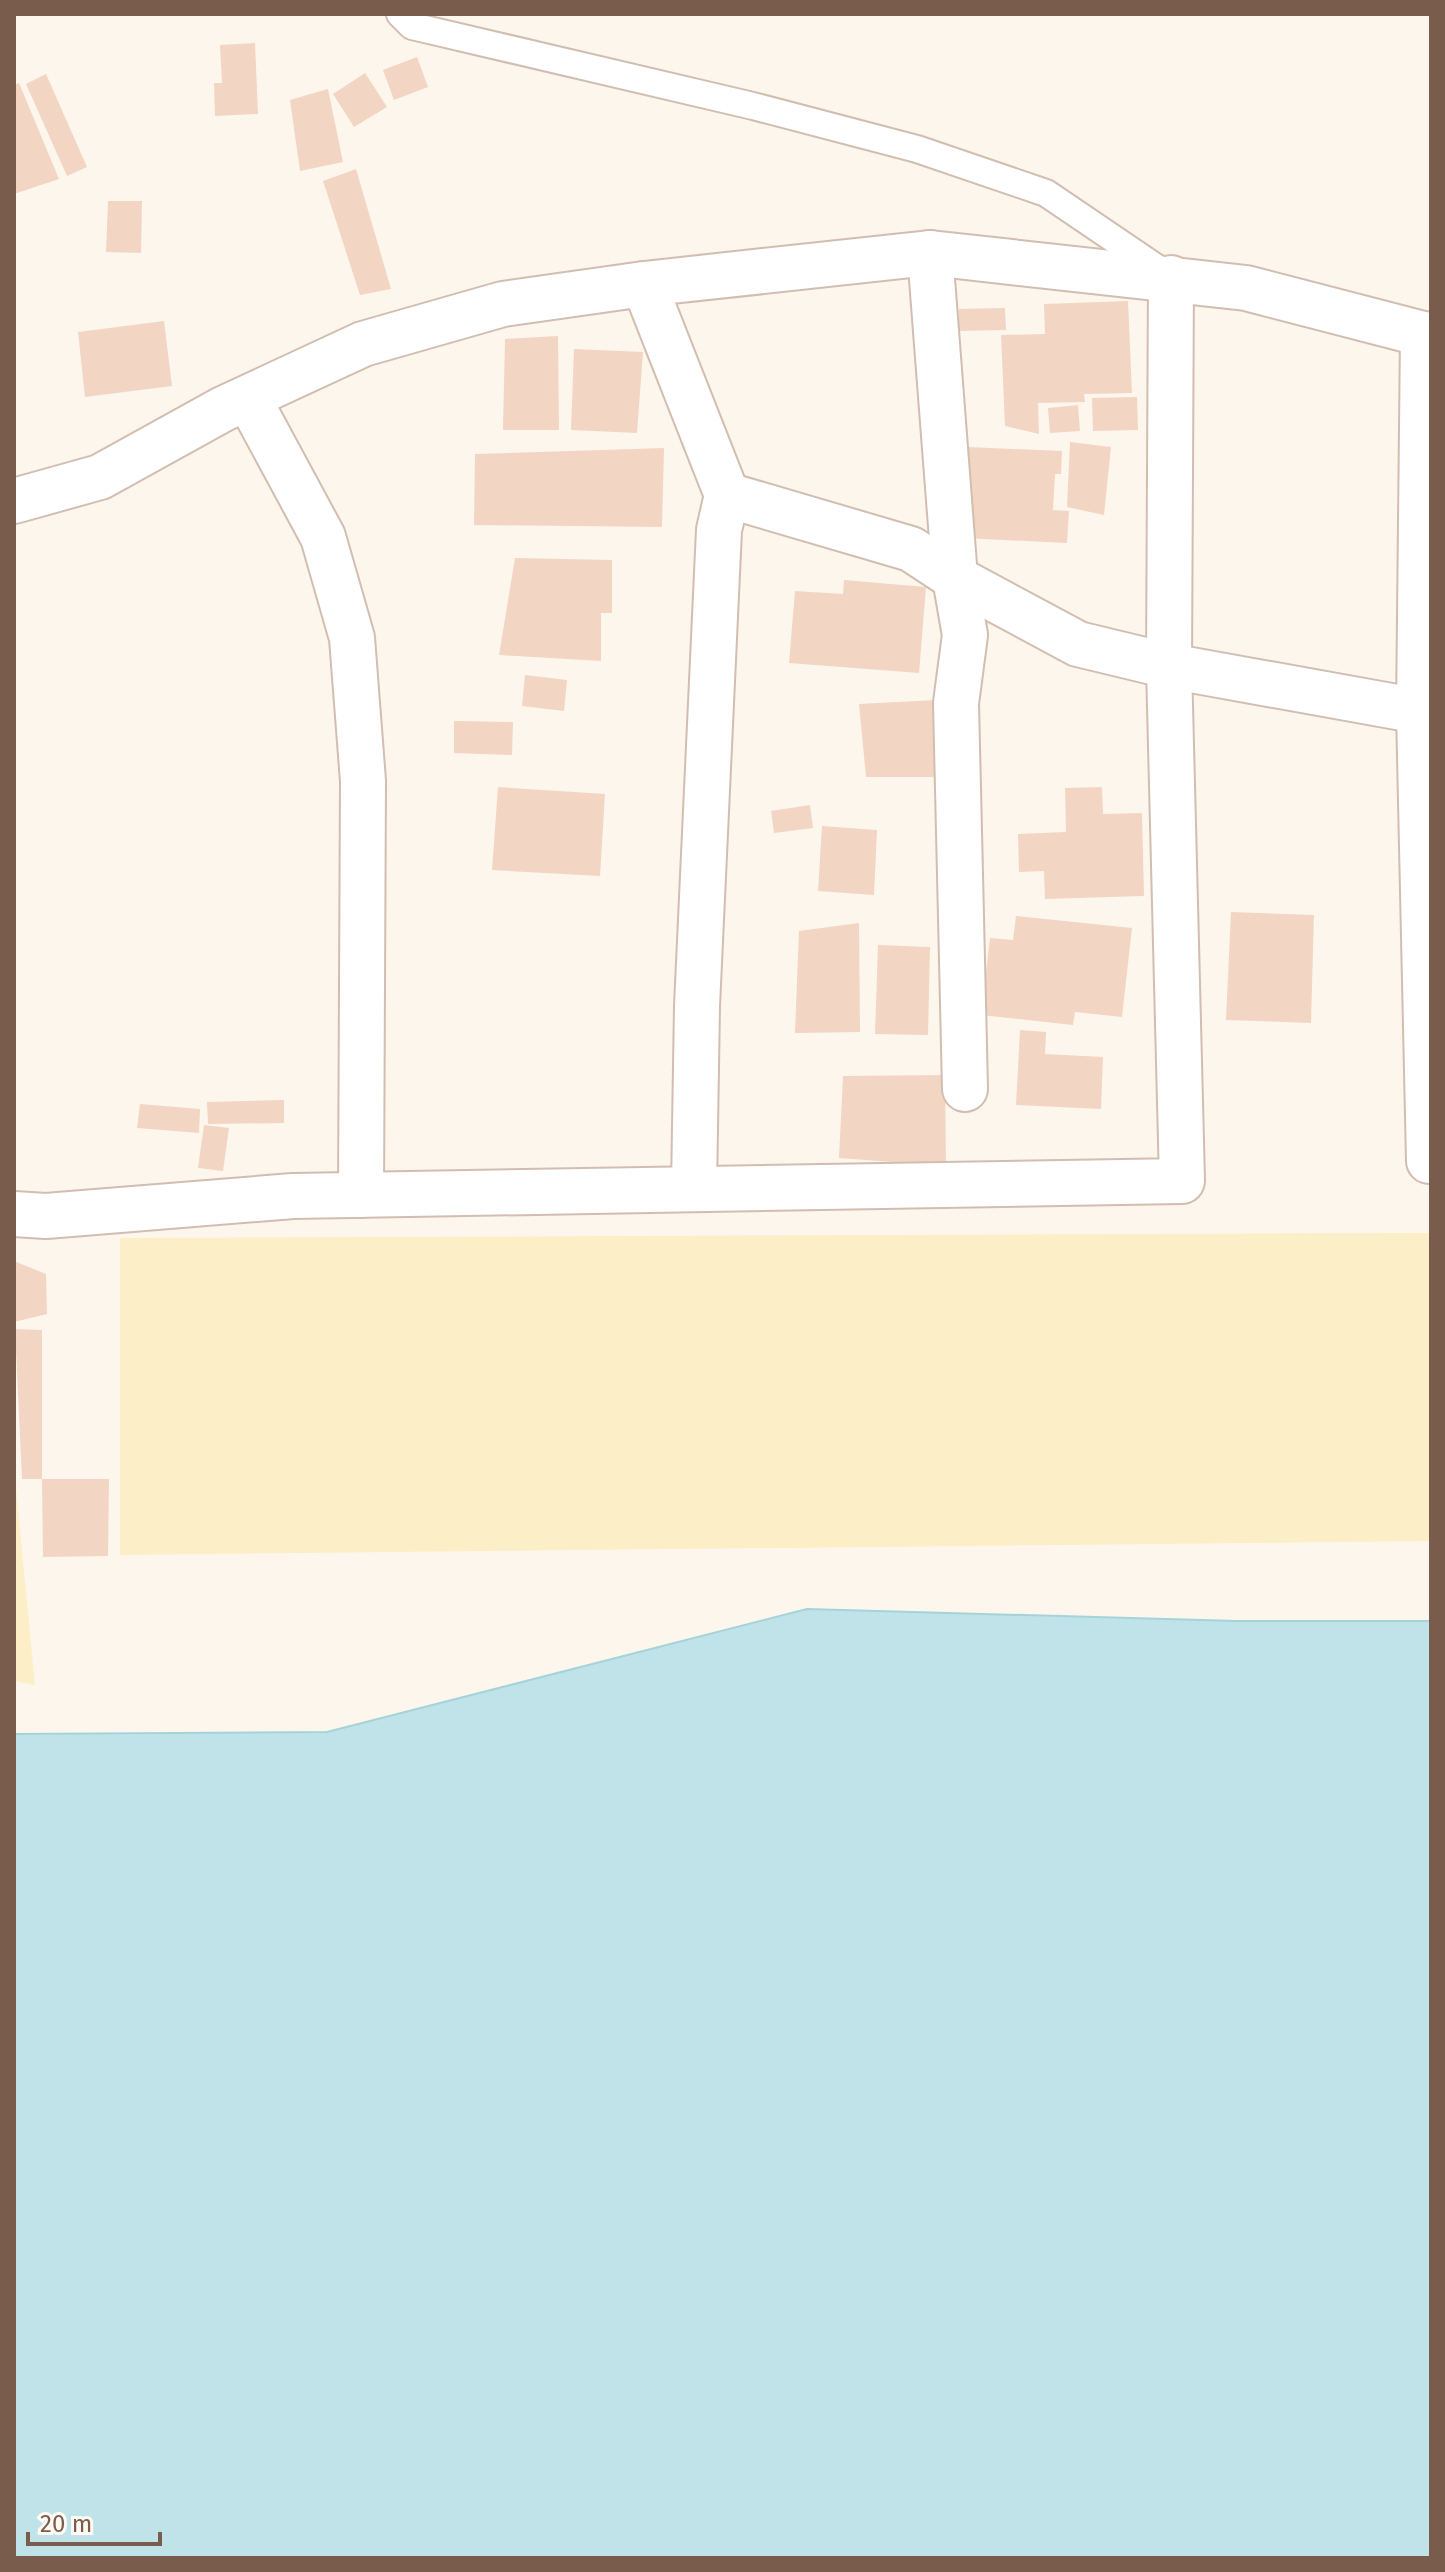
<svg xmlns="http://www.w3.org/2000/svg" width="1445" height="2572" font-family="'Fira Sans',sans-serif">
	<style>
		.sand { fill: #fcefc7 }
		.water { fill: #bfe3e8; stroke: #a5d3da; stroke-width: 2 }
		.building { fill: #f3d5c3 }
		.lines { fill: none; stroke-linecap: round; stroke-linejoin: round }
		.lane-casing { stroke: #d1beb0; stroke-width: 30 }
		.street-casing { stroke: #d1beb0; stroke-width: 48 }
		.lane { stroke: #fff; stroke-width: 26 }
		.street { stroke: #fff; stroke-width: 44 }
	</style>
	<rect width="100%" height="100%" fill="#fdf6ec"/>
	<g class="sand">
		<polygon points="1431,1233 1431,1541 120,1555 120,1238"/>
		<polygon points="14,1468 35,1685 14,1681"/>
	</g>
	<polygon class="water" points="807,1609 1237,1621 1431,1621 1431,2558 14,2558 14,1734 327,1732"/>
	<g class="building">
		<polygon points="255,43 258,114 215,116 214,83 222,83 220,45"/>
		<polygon points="417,57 428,87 394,100 383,70"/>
		<polygon points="365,73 387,107 354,127 333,94"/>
		<polygon points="46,74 87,167 67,176 26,84"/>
		<polygon points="19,83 59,179 14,194 14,85"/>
		<polygon points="328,89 343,162 300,171 290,100"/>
		<polygon points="356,169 391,289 360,295 323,181"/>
		<polygon points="108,201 142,201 141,253 106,252"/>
		<polygon points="1128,301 1132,393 1084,394 1085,402 1038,403 1039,434 1005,426 1001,335 1045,334 1044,304"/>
		<polygon points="1005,308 1006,330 959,331 959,309"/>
		<polygon points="164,321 172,386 85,397 78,332"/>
		<polygon points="558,336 559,430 503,430 505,339"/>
		<polygon points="574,349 643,352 637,433 571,430"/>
		<polygon points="1137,397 1138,430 1093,431 1092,398"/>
		<polygon points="1078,405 1080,431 1050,433 1048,408"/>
		<polygon points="1070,442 1111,447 1104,515 1067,507"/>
		<polygon points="968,447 1062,451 1061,474 1055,474 1053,510 1069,511 1067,543 963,538"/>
		<polygon points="664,448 662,527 474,525 475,454"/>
		<polygon points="515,558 612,560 612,613 601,613 601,661 499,655"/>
		<polygon points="844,580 926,587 919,673 789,663 795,591 843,594"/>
		<polygon points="525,675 567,680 564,711 522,706"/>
		<polygon points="936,700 946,777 866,777 859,704"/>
		<polygon points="454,721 513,722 512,755 454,753"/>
		<polygon points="498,787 605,794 600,876 492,870"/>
		<polygon points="1102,787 1103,814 1142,813 1144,896 1045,899 1044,871 1019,872 1018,834 1066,832 1065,788"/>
		<polygon points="810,805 813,828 774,833 771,811"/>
		<polygon points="822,826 877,830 874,895 818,891"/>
		<polygon points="1231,912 1314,915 1311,1023 1226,1020"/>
		<polygon points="1016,916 1132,928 1122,1017 1075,1012 1073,1025 981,1015 990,938 1013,940"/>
		<polygon points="859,923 860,1032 795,1033 799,931"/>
		<polygon points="878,945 930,947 928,1035 875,1034"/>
		<polygon points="1020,1030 1046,1032 1045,1054 1103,1057 1101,1109 1016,1105"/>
		<polygon points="945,1075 946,1166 839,1158 843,1076"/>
		<polygon points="284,1100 284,1123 208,1124 207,1102"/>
		<polygon points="140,1104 200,1109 199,1133 137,1128"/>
		<polygon points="204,1125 229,1128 223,1171 198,1168"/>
		<polygon points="14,1261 46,1274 47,1314 14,1322"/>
		<polygon points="15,1329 42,1330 42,1479 109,1479 108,1556 43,1557 42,1479 22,1479"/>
	</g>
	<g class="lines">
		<g class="lane-casing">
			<polyline id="lane" points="400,14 412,26 753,106 917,149 1046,193 1164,273"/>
		</g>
		<g class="street-casing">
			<g id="street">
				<polyline points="930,253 955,578 965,635 956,703 965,1089"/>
				<polyline points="644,284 727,495 719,530 697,1006 694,1189"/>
				<polyline points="1423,334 1419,711 1429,1161"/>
				<polyline points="248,398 323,537 352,638 363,781 361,1195"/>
				<polyline points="727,495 911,549 955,578 1078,644 1169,666 1419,711"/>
				<polyline points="14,501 100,477 223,409 363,344 503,304 644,284 930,253 1246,288 1431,336"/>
				<polyline points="14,1214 46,1216 293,1196 1182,1181 1169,666 1171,278"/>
			</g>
		</g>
		<use href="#lane" class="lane"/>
		<use href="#street" class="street"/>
	</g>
	<rect width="1445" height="2572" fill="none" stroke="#7a5c4d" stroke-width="32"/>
	<path d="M28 2532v12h132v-12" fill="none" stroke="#7a5c4d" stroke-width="4"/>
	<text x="40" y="2532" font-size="24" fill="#7a5c4d" stroke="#fffaf3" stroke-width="6" paint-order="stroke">20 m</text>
</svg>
